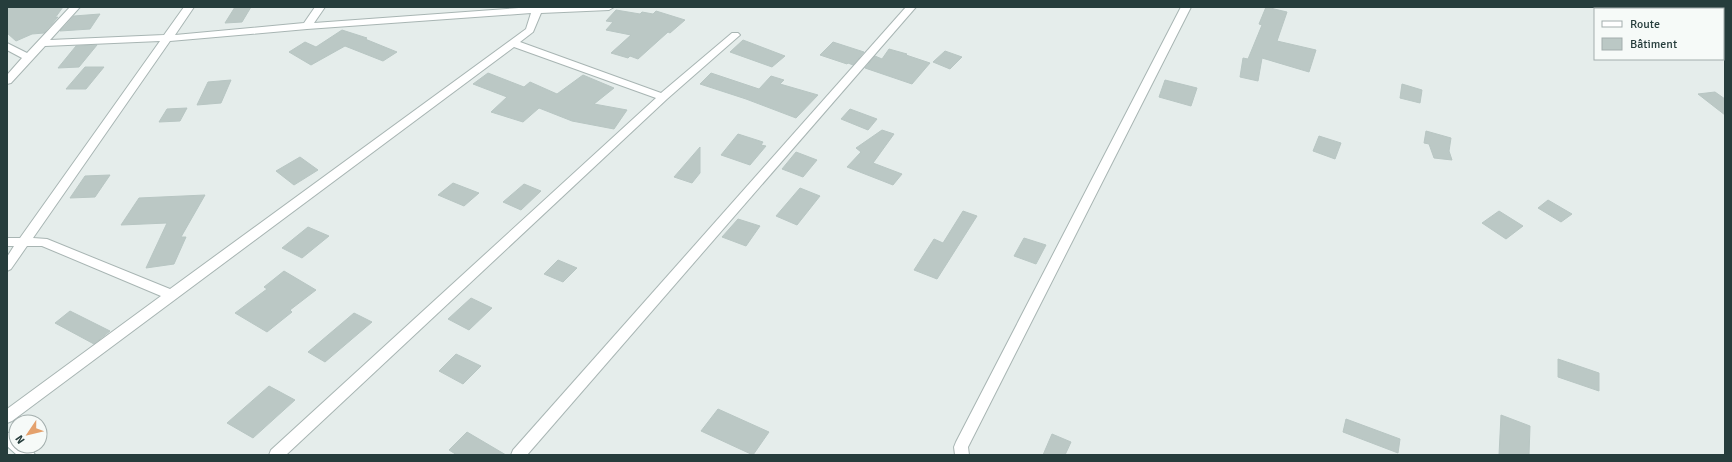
<svg xmlns="http://www.w3.org/2000/svg" width="1732" height="462" font-family="Signika,sans-serif">
	<style>
		.building { fill: #bbc8c5; stroke: #b8c6c3 }
		.lines { fill: none; stroke-linecap: round; stroke-linejoin: round }
		.street-casing { stroke: #a8b5b3; stroke-width: 2 }
		.secondary-casing { stroke: #a2b5b2; stroke-width: 2 }
		.street { fill: #fff; fill-rule: evenodd }
		.secondary { fill: #fff; fill-rule: evenodd }
	</style>
	<rect width="100%" height="100%" fill="#e5edeb"/>
	<g class="building">
		<polygon points="7,7 63,7 55,18 58,17 44,33 32,34 16,41 7,33"/>
		<polygon points="235,7 251,7 242,22 225,23"/>
		<polygon points="1266,7 1287,12 1277,41 1316,50 1309,72 1262,58 1258,81 1240,77 1243,58 1248,59 1262,25 1259,24"/>
		<polygon points="616,10 640,14 642,12 653,14 656,11 685,20 670,33 668,32 638,59 630,56 628,58 611,53 631,35 606,30 613,22 606,21"/>
		<polygon points="100,14 90,29 60,31 74,16"/>
		<polygon points="342,30 367,38 365,39 397,52 383,61 345,46 311,65 289,52 305,42 316,47"/>
		<polygon points="743,40 785,56 772,67 730,52"/>
		<polygon points="833,42 864,52 853,65 848,63 847,64 820,55"/>
		<polygon points="97,45 79,67 58,68 76,46"/>
		<polygon points="889,49 907,54 906,55 930,63 912,84 865,68 875,56 882,59"/>
		<polygon points="945,51 962,57 950,69 933,62"/>
		<polygon points="85,67 104,67 86,89 66,89"/>
		<polygon points="488,73 524,87 530,82 557,94 583,75 614,88 594,104 627,110 614,129 572,121 539,108 523,122 491,112 507,97 473,84"/>
		<polygon points="711,73 759,89 771,76 784,80 780,84 818,95 796,118 746,99 700,84"/>
		<polygon points="231,80 221,103 197,105 208,82"/>
		<polygon points="1165,80 1197,88 1191,106 1159,97"/>
		<polygon points="1402,84 1422,90 1420,103 1400,98"/>
		<polygon points="1715,92 1725,99 1725,115 1698,94"/>
		<polygon points="187,108 180,121 159,122 167,109"/>
		<polygon points="850,109 877,119 868,130 841,119"/>
		<polygon points="882,130 894,134 873,163 902,174 893,185 847,167 861,152 856,148"/>
		<polygon points="1426,131 1451,138 1449,151 1452,160 1434,158 1429,144 1424,143"/>
		<polygon points="738,134 763,142 761,145 766,146 750,165 721,155"/>
		<polygon points="1319,136 1341,143 1335,159 1313,151"/>
		<polygon points="700,147 700,173 692,183 674,177"/>
		<polygon points="796,152 817,160 803,177 782,169"/>
		<polygon points="300,157 318,170 294,185 276,171"/>
		<polygon points="110,175 95,197 70,198 85,176"/>
		<polygon points="453,183 479,193 464,206 438,195"/>
		<polygon points="524,184 541,191 521,210 503,202"/>
		<polygon points="800,188 820,196 797,225 776,216"/>
		<polygon points="205,195 181,237 186,237 174,264 146,268 167,223 121,225 139,198"/>
		<polygon points="1548,200 1572,214 1561,222 1538,208"/>
		<polygon points="963,211 977,216 937,279 914,270 934,239 943,243"/>
		<polygon points="1499,211 1523,226 1506,239 1482,223"/>
		<polygon points="738,219 760,226 746,246 722,237"/>
		<polygon points="308,227 329,236 302,258 282,248"/>
		<polygon points="1024,238 1046,245 1036,264 1014,256"/>
		<polygon points="558,260 577,268 563,282 544,274"/>
		<polygon points="284,271 316,290 290,310 292,312 267,332 235,313 267,289 264,287"/>
		<polygon points="471,298 492,308 469,330 448,319"/>
		<polygon points="70,311 110,331 94,344 55,323"/>
		<polygon points="354,313 372,322 325,362 308,352"/>
		<polygon points="456,354 481,366 463,384 439,371"/>
		<polygon points="1558,359 1599,373 1599,391 1558,377"/>
		<polygon points="269,386 295,400 253,438 227,423"/>
		<polygon points="718,409 769,432 753,455 701,431"/>
		<polygon points="1501,415 1530,426 1529,455 1499,455"/>
		<polygon points="1346,419 1400,439 1398,453 1343,432"/>
		<polygon points="467,432 506,455 457,455 449,450"/>
		<polygon points="1052,434 1071,442 1065,455 1043,455"/>
	</g>
	<g class="lines">
		<g class="street-casing">
			<g id="street">
				<path d="M70,7h10l-30,33 114,-5 20,-28h10l-19,28 129,-12 11,-16h10l-11,16 219,-16h81l-5,3 -68,3 -8,19 -13,10 141,51 71,-60h6l2,2 -73,64 -381,356h-17l2,-5 385,-352 -142,-51 -502,374 -5,2v-14l154,-113 -119,-50h-15l-16,23 -4,2v-14l7,-11h-7v-8h13l140,-197 -115,5 -34,37 -4,1v-9l15,-17 -15,-8v-7l20,10zM531,13l-5,16 -356,260 -123,-50 -14,-1 137,-197 137,-12z"/>
				<polygon points="906,7 916,7 527,455 511,455 513,450"/>
				<polygon points="1181,7 1191,7 968,447 969,455 955,455 954,447 956,442"/>
			</g>
		</g>
		<g class="secondary-casing">
			<path id="secondary" d="M7,432l9,5v9c9,0 15,0 19,9h-18l-10,-9z"/>
		</g>
		<use href="#street" class="street"/>
		<use href="#secondary" class="secondary"/>
	</g>
	<rect width="1732" height="462" fill="none" stroke="#263d3c" stroke-width="16"/>
	<rect x="1594" y="8" width="130" height="52" fill="#f6faf8" stroke="#a3aead"/>
	<rect x="1602" y="21" width="20" height="6" fill="#ffffff" stroke="#a3aead"/>
	<text x="1630" y="28" font-size="12" fill="#263d3c">Route</text>
	<rect x="1602" y="38" width="20" height="12" fill="#bbc8c5" stroke="#a3aead"/>
	<text x="1630" y="48" font-size="12" fill="#263d3c">Bâtiment</text>
	<g transform="translate(28 434) rotate(235)"><circle r="19" fill="#f6faf8" stroke="#a3aead"/>
	<path d="M0-3L7 15L0 10L-7 15Z" fill="#e4a16c"/>
	<text y="-6" font-size="11" font-weight="bold" text-anchor="middle" fill="#263d3c">N</text>
	</g>
</svg>
